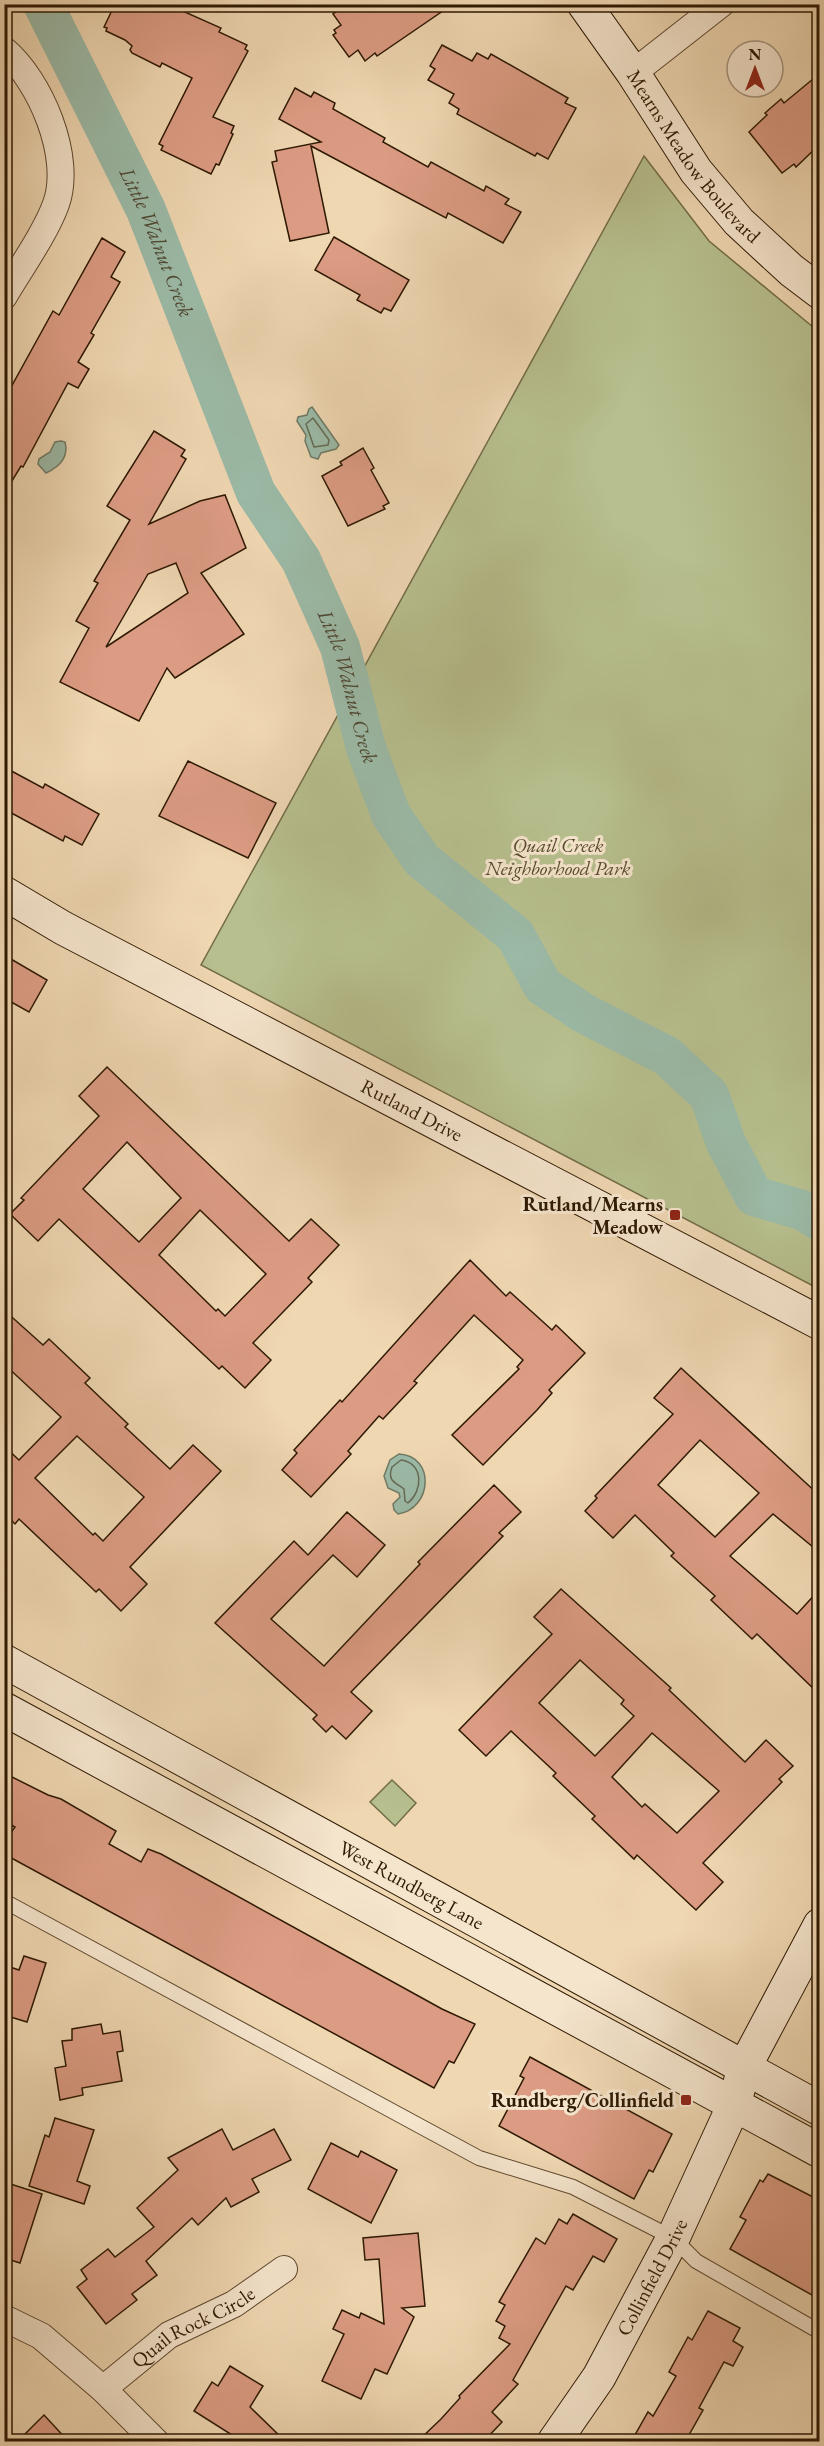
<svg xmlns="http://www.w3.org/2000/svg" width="824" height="2446" font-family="'EB Garamond',serif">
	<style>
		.green { fill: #b7bf8e; stroke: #726c48; stroke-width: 1.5 }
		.water { fill: #9bbaa7; stroke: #6f7a65; stroke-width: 1.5 }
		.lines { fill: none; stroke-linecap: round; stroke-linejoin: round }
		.shore { stroke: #646a54; stroke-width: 1.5 }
		.river { stroke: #9bbaa7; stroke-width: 40 }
		.building { fill: #dc9c84; stroke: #2e1902; stroke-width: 1.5; fill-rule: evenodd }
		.lane-casing { stroke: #5e482e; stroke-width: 16 }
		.street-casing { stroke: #5e482e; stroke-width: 28 }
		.secondary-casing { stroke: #2e1902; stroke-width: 35 }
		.lane { stroke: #f5e5cd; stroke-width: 14 }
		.street { stroke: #f5e5cd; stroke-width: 26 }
		.secondary { stroke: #f5e5cd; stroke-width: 33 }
		.poi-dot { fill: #8f2418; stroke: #f5e5cd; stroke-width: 2 }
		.labels { text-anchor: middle; stroke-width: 6; stroke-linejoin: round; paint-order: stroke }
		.street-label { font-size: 20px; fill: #2e1902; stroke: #f5e5cd }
		.park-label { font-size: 20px; font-style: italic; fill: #574b2c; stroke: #f5e5cd }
		.poi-label { font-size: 20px; font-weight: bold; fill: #2e1902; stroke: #f5e5cd; text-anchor: end }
		.water-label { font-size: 21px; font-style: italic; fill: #4f4934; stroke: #f5e5cd }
	</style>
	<rect width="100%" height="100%" fill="#efd7b2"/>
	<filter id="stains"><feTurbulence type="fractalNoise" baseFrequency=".00333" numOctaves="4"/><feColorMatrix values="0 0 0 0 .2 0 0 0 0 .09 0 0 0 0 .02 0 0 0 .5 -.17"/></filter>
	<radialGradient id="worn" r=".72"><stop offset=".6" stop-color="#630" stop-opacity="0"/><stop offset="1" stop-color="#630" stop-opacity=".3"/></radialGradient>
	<g class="green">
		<polygon points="644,156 709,241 819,332 819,1289 201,965"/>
		<polygon points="392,1780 416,1803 395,1826 370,1802"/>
	</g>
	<g class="water">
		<polygon points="312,407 339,445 336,449 321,453 318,459 311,457 305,441 306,435 297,421 298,417 307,415 309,409"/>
		<path d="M61,441l4,1c4,15 -6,25 -19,31l-8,-9 1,-5 11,-7 5,-10z"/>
		<path d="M399,1454c37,2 33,55 -1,60l-4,-4 -1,-6 7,-7 -1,-4 -11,-5 -4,-12 6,-16z"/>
	</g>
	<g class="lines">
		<g class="shore">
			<polygon points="313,418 329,440 328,445 314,447 306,424"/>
			<path d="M401,1460c23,3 22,31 7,43l-3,-2 -1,-12c-9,-7 -17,-8 -12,-22z"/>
		</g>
		<path class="river" id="s1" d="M43,4l103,206 110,283 45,67 39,87 26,101 25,67 31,45 93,75 28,51 42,28 82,42 42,39 17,48 28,53 48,14 18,11"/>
	</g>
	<g class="building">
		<polygon points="115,4 167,4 221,28 219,32 247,45 245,49 248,51 213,117 234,126 231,133 233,134 219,165 216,164 211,174 161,150 163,146 159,144 192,78 162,63 160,67 132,53 130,50 132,46 125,40 106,31 107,28 104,27"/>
		<polygon points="346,4 453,4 377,56 375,53 365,61 358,50 349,57 333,35 336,33 334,30 341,25 333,14"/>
		<polygon points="442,45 472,61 477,53 488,59 491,54 568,98 565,103 576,108 548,159 537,153 535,156 457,114 459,109 449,103 454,94 428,80 435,69 430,66"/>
		<polygon points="819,74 819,145 796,167 794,164 782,173 749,132 767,115 765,113 781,99 784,103"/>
		<polygon points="295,88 311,97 314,92 335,103 333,109 385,138 383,142 428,167 431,162 484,191 486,186 509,199 505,204 521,212 503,243 448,213 446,218 311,146 329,233 290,241 272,162 277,161 275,151 321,142 279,119"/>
		<polygon points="334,237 409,280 391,311 384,308 381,313 357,300 360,295 315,270"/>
		<polygon points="102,238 125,252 111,277 120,282 91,333 94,335 78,362 89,369 78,388 68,383 23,467 21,466 4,494 4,400 53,311 59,315"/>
		<path d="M154,431l31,19 -4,6 5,3 -37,65 51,-23 25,-6 21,53 -45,25 43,61 -69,44 -8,-10 -28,53 -79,-39 29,-54 -13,-7 22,-38 -4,-2 36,-61 -23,-14zM176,563l12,30 -82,54 42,-73z"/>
		<polygon points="363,448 374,468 371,470 389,503 383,506 385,509 348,526 322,476 342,465 340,462"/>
		<polygon points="188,761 276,803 248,858 159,816"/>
		<polygon points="4,767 43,788 45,784 99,814 82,845 65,836 63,841 4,809"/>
		<polygon points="4,955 47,980 29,1012 4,998"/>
		<path d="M107,1067l182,174 22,-22 28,26 -31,33 4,4 -59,61 18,17 -26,28 -23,-22 -3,3 -160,-150 -21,22 -28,-27 14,-14 -3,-2 78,-82 -20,-20zM127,1142l54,56 -42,44 -56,-53zM200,1210l66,64 -41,42 -7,-7 -2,2 -57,-56z"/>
		<polygon points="470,1260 506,1296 510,1292 552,1330 556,1325 585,1353 549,1390 552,1393 537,1410 483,1465 452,1435 519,1369 517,1367 523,1360 474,1315 414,1381 417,1383 383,1419 379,1416 348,1451 351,1454 311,1497 282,1470 297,1453 294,1450 340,1400 342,1402"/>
		<path d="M4,1310l39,35 6,-6 41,39 -5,5 43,41 -3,3 45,42 23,-24 28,26 -91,96 17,17 -26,27 -22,-22 -3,3 -77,-73 -4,5 -11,-11v-67l15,14 42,-43 -57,-53zM77,1436l67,61 -41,44 -8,-8 -2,2 -58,-57z"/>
		<path d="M681,1368l138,127v57l-46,-38 -43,42 67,58 22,-24v104l-62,-60 -5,5 -41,-39 4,-4 -44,-40 3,-3 -39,-38 -22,23 -28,-27 12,-13 -2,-2 78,-82 -19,-16zM700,1440l59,53 -44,44 -57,-52z"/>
		<polygon points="494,1485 521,1512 499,1533 503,1536 351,1692 372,1711 346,1739 332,1726 326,1732 313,1719 317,1715 215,1623 294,1541 308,1555 347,1512 385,1545 357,1577 333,1555 271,1619 324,1666 420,1564 418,1562"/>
		<path d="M561,1589l110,99 -2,2 76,72 21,-22 27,26 -14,13 3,3 -79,81 20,19 -27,28 -59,-55 -3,4 -42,-40 3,-3 -42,-40 3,-3 -45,-42 -25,25 -27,-26 93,-96 -18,-17zM580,1660l44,40 -3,4 13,12 -39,40 -56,-53zM652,1733l67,58 -42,42 -32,-29 -3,3 -30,-30z"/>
		<polygon points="4,1773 48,1795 61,1799 116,1831 109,1844 141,1862 148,1849 161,1854 442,2009 475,2024 454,2063 449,2061 434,2088 4,1854 4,1842 15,1827 4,1821"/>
		<polygon points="24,1956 46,1963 27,2022 4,2015 4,1965 19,1970"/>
		<polygon points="101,2024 103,2034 120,2031 123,2051 117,2052 122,2081 82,2088 83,2095 60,2100 55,2068 66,2066 62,2041 72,2040 72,2029"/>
		<polygon points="530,2057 672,2134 653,2172 649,2170 634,2199 499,2126 524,2078 520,2076"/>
		<polygon points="55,2118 94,2130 77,2181 90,2186 84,2204 29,2186 45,2135 49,2137"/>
		<polygon points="222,2129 233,2150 274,2129 291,2160 252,2179 259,2192 231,2207 226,2198 198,2225 192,2218 146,2261 157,2275 132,2294 137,2300 106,2324 77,2287 87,2279 81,2270 108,2249 115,2257 154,2227 137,2208 178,2170 168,2158"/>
		<polygon points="331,2143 358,2157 361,2151 397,2170 371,2223 308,2189"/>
		<polygon points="768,2174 819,2200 819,2299 730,2249 746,2220 740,2217 760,2180 763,2182"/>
		<polygon points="4,2182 42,2194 20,2263 4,2258"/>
		<polygon points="573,2214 617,2239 604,2262 593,2256 573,2290 566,2286 513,2380 518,2384 492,2412 502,2422 483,2442 417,2442 441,2419 460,2398 459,2396 510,2344 499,2338 505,2326 496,2321 505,2305 499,2302 536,2238 545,2244 559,2219 567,2224"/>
		<polygon points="418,2233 425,2306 402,2308 414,2317 387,2374 375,2369 361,2399 322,2381 344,2334 333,2329 342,2310 359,2318 361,2313 384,2324 379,2259 365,2260 363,2238"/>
		<polygon points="708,2311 740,2328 733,2341 743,2347 733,2366 724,2362 699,2408 703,2410 685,2442 631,2442 648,2412 653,2416 676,2376 669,2372 688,2337 692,2340"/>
		<polygon points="230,2366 263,2386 250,2407 286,2442 243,2442 194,2411 212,2382 218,2386"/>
		<polygon points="44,2415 69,2442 17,2442"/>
	</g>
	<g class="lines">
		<g class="lane-casing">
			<polyline id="lane" points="4,1901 479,2158 573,2187 673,2238 696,2261 820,2332"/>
		</g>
		<g class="street-casing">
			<g id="street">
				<path d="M4,50c36,30 69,107 52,154 -10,28 -36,65 -52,92"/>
				<polyline points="633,73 721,4"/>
				<polyline points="4,2318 41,2336 103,2389 156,2442"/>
				<path id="s2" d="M103,2389l66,-54 65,-31 50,-35"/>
			</g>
		</g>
		<g class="secondary-casing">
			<g id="secondary">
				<path id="s3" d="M584,4l49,69 63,98 43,51 52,48 29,22"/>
				<path id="s4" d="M4,893l59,35 757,395"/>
				<path id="s5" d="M4,1661l816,448"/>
				<polyline points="4,1709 820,2151"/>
				<path id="s6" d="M554,2442l45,-65 74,-139 61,-133 10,-37 76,-143"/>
			</g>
		</g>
		<use href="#lane" class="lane"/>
		<use href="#street" class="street"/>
		<use href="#secondary" class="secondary"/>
	</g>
	<g class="poi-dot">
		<rect x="669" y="1209" width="12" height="12" rx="3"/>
		<rect x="680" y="2094" width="12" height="12" rx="3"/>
	</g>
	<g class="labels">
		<g class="street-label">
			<text dy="7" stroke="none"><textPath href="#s3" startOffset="188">Mearns Meadow Boulevard</textPath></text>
			<text dy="7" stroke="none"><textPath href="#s4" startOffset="462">Rutland Drive</textPath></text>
			<text dy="7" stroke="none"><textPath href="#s5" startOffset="465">West Rundberg Lane</textPath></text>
			<text dy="7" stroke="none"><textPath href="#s6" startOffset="192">Collinfield Drive</textPath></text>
			<text dy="7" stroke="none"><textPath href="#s2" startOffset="110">Quail Rock Circle</textPath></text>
		</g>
		<g class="park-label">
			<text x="558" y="852">Quail Creek<tspan x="558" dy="23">Neighborhood Park</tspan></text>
		</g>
		<g class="poi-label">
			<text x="663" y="1211">Rutland/Mearns<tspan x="663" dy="23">Meadow</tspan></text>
			<text x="674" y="2107">Rundberg/Collinfield</text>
		</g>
		<g class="water-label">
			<text dy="7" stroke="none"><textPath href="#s1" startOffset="264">Little Walnut Creek</textPath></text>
			<text dy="7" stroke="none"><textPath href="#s1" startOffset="750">Little Walnut Creek</textPath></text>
		</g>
	</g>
	<rect width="824" height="2446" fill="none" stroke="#efd7b2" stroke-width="24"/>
	<rect x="6" y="6" width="812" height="2434" fill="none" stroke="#2e1902" stroke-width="3"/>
	<rect x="12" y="12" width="800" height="2422" fill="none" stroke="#2e1902" stroke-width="1.5"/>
	<g transform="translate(755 69)"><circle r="28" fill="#f5e5cd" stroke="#a5937c" stroke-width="1.5"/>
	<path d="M0-4.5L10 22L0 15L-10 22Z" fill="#8f2418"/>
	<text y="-9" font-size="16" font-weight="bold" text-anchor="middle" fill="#2e1902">N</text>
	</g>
	<rect width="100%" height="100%" filter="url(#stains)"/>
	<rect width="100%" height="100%" fill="url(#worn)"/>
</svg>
